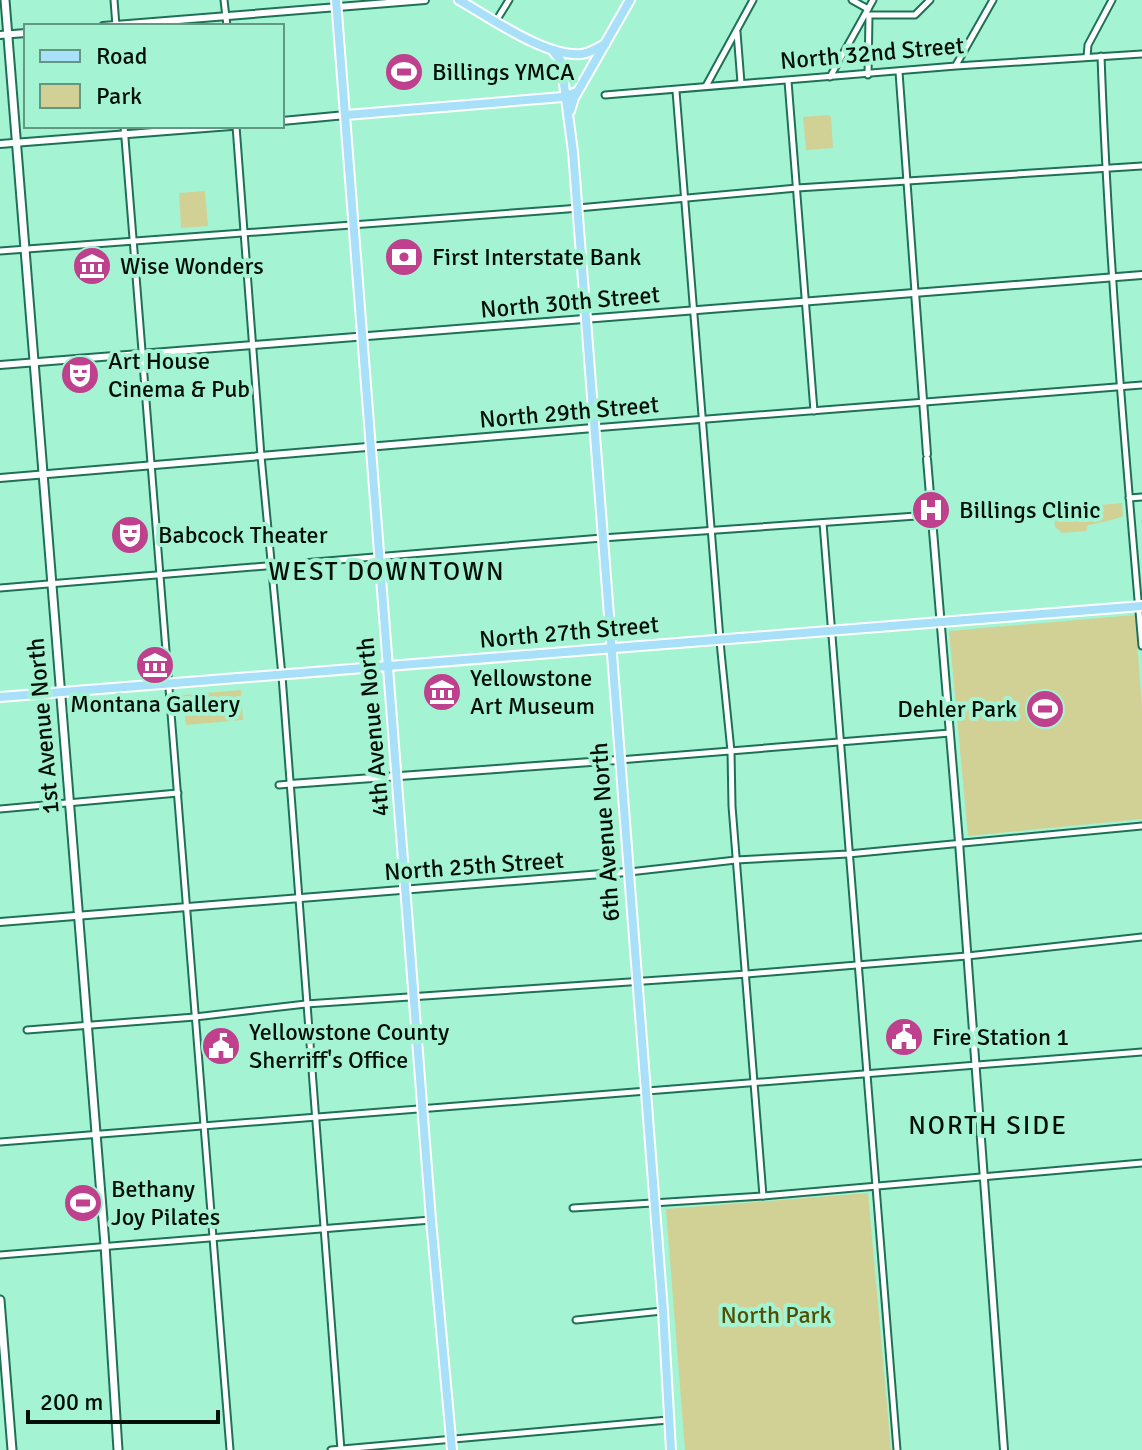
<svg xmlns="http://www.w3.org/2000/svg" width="1142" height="1450" font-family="Signika,sans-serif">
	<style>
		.green { fill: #d2d195 }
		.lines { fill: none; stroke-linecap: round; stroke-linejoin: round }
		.minor-casing { stroke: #1e7156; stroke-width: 9 }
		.tertiary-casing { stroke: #1e7156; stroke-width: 10 }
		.secondary-casing { stroke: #1e7156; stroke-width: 11 }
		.primary-casing { stroke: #fff; stroke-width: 12 }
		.minor { stroke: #fff; stroke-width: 5 }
		.tertiary { stroke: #fff; stroke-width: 6 }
		.secondary { stroke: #fff; stroke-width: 7 }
		.primary { stroke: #a7e0f8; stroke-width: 8 }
		.labels { text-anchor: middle; stroke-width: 8; stroke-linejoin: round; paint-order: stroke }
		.street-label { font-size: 24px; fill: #001008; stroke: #a4f3d3 }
		.poi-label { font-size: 24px; fill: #001008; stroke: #a4f3d3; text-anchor: start }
		.park-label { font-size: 24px; fill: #524f02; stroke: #a4f3d3 }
		.neighbourhood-label { font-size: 26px; letter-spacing: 2px; fill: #001008; stroke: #a4f3d3 }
	</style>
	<rect width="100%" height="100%" fill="#a4f3d3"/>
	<g class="green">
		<polygon points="828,115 831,117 833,148 806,150 803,117"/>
		<polygon points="205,191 208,226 181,228 179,193"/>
		<path d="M1122,503l1,13c-6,3 -27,8 -35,9l-2,6 -24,2 -7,-6 -1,-14 3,-4z"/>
		<polygon points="1135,615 1142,707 1142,819 968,836 949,631"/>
		<polygon points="241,690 243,720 186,725 183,695"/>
		<polygon points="868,1193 891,1450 685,1450 666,1209"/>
	</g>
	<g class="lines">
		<g class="minor-casing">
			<g id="minor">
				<polyline points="114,0 116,26"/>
				<polyline points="224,0 227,26"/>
				<polyline points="852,0 868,9"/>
				<polyline points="865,15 915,15 930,0"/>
				<polyline points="496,21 509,0"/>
				<polyline points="737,32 741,83"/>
				<path d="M1101,56c7,197 24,394 41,590"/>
				<polyline points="1087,57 1088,45 1112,0"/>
				<polyline points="956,65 993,0"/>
				<polyline points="899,72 915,292"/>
				<polyline points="868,75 869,16"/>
				<polyline points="830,77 873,0"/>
				<polyline points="788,81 814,411"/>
				<polyline points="706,86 753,0"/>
				<polyline points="676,91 721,652 731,751 732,806 763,1196"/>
				<polyline points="605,95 956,66 1142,54"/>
				<polyline points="124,126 230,1450"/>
				<polyline points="236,126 261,456 282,676 341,1450"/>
				<polyline points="0,251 567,209 797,188 1142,166"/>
				<polyline points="593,428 1142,385"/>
				<polyline points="1129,498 1142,497"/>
				<polyline points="823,523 897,1450"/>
				<polyline points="0,588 602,538 931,515"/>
				<polyline points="619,760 950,733"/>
				<polyline points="279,785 290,784"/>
				<polyline points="0,809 178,793"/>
				<polyline points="629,872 736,860 848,854 1142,826"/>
				<polyline points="27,1030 195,1017 306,1004 747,974 967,956 1142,937"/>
				<polyline points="0,1142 1142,1052"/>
				<polyline points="573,1208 763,1196 1142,1163"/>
				<polyline points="0,1255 431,1220"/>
				<polyline points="576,1320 662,1311"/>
				<polyline points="331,1450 668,1420"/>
			</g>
		</g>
		<g class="tertiary-casing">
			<g id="tertiary">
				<polyline points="103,26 425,0"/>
				<polyline points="0,35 26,33"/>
				<polyline points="282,121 346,115"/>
				<polyline points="0,144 231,126"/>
				<polyline points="915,292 927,454"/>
				<polyline points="0,365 1142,275"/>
				<polyline points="927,459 959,842 1004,1450"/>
				<polyline points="0,478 593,428"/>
				<polyline points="290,784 618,760"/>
				<polyline points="0,922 627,872"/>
			</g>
		</g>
		<g class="secondary-casing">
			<g id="secondary">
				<polyline points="5,0 105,1245 118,1450"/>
				<polyline points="0,1300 12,1450"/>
			</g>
		</g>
		<g class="primary-casing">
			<g id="primary">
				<polyline points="336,0 431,1220 452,1450"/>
				<path d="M459,0c32,18 86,57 122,54 9,-1 16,-6 24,-10"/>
				<polyline points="553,51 561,61 573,152 663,1311 671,1450"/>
				<polyline points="570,111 574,98 630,0"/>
				<polyline points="346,115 563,97 577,92"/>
				<polyline points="0,697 1142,606"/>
			</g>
		</g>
		<use href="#minor" class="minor"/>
		<use href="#tertiary" class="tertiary"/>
		<use href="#secondary" class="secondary"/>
		<use href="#primary" class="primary"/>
	</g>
	<defs>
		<g id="stadium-disc" transform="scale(2)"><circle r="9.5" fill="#bf408c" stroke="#a4f3d3"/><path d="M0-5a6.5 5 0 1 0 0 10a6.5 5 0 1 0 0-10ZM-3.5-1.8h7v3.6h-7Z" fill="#fff"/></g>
		<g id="bank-disc" transform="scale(2)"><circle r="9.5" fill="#bf408c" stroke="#a4f3d3"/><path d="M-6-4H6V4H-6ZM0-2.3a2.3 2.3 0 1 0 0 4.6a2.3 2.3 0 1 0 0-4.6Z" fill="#fff"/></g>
		<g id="museum-disc" transform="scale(2)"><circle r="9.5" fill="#bf408c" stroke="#a4f3d3"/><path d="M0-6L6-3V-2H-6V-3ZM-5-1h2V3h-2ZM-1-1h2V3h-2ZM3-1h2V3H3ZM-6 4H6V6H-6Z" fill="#fff"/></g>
		<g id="theatre-disc" transform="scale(2)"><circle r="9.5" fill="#bf408c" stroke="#a4f3d3"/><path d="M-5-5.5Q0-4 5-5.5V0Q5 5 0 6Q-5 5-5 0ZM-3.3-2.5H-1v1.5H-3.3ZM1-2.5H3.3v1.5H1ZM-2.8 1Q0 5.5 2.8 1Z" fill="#fff"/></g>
		<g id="hospital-disc" transform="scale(2)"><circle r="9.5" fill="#bf408c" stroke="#a4f3d3"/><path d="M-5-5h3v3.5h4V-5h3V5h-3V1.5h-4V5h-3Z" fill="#fff"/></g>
		<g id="civic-disc" transform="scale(2)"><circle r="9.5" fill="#bf408c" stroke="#a4f3d3"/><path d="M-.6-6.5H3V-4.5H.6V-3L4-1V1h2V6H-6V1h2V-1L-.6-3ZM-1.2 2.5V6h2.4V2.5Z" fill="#fff"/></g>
	</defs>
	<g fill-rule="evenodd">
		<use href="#stadium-disc" x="404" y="72"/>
		<use href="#bank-disc" x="404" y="257"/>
		<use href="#museum-disc" x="92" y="266"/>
		<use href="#theatre-disc" x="80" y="375"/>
		<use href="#hospital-disc" x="931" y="510"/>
		<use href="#theatre-disc" x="130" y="535"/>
		<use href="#museum-disc" x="155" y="665"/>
		<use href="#museum-disc" x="442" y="692"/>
		<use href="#stadium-disc" x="1045" y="709"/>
		<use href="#civic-disc" x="904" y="1037"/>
		<use href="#civic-disc" x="221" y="1046"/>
		<use href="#stadium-disc" x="83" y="1203"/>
	</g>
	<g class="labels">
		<g class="street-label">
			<text transform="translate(872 53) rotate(-5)" y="8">North 32nd Street</text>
			<text transform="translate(570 302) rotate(-5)" y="8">North 30th Street</text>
			<text transform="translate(569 412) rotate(-5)" y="8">North 29th Street</text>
			<text transform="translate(569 632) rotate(-5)" y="8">North 27th Street</text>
			<text transform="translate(43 726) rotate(-95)" y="8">1st Avenue North</text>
			<text transform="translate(373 727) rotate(-95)" y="8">4th Avenue North</text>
			<text transform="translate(605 832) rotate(-94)" y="8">6th Avenue North</text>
			<text transform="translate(474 866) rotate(-4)" y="8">North 25th Street</text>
		</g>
		<g class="poi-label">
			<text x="432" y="80">Billings YMCA</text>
			<text x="432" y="265">First Interstate Bank</text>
			<text x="120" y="274">Wise Wonders</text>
			<text x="108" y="369">Art House<tspan x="108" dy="28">Cinema &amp; Pub</tspan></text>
			<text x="959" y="518">Billings Clinic</text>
			<text x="158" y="543">Babcock Theater</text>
			<text x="470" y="686">Yellowstone<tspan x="470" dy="28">Art Museum</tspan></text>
			<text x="155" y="712" text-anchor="middle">Montana Gallery</text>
			<text x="1017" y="717" text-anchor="end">Dehler Park</text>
			<text x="249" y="1040">Yellowstone County<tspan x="249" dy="28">Sherriff's Office</tspan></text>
			<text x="932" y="1045">Fire Station 1</text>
			<text x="111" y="1197">Bethany<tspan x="111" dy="28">Joy Pilates</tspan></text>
		</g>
		<g class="park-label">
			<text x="776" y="1323">North Park</text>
		</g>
		<g class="neighbourhood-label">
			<text x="387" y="580">WEST DOWNTOWN</text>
			<text x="988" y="1134">NORTH SIDE</text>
		</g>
	</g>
	<rect x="24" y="24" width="260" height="104" fill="#a4f3d3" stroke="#629882" stroke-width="2"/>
	<rect x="40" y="50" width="40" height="12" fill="#a7e0f8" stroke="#629882" stroke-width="2"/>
	<text x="96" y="64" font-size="24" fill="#001008">Road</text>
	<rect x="40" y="84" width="40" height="24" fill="#d2d195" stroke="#629882" stroke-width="2"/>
	<text x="96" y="104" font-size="24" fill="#001008">Park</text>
	<path d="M28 1410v12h190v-12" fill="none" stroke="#001008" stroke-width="4"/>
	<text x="40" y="1410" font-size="24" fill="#001008" stroke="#a4f3d3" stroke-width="6" paint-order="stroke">200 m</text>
</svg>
